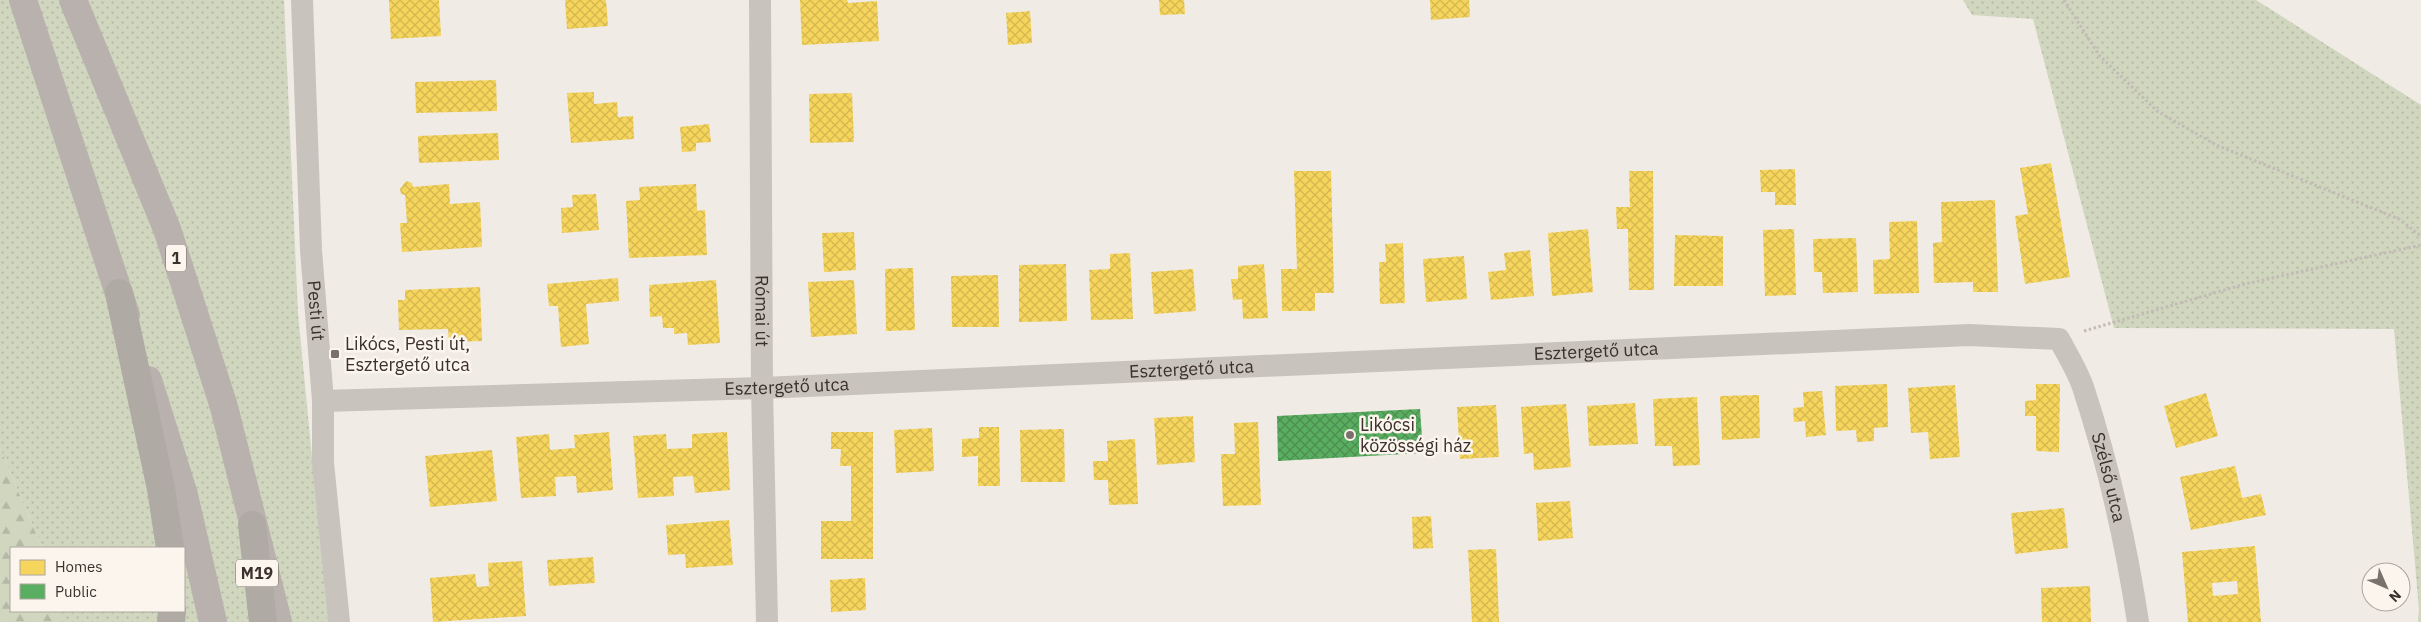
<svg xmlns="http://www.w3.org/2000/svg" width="2421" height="622" font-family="'IBM Plex Sans',sans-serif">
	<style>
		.grass { fill: url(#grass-dots) }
		.forest { fill: url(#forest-firs) }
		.homes { fill: url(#homes-cross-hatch); fill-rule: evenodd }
		.public { fill: url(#public-cross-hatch) }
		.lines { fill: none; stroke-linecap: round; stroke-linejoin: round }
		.path { stroke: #c2bbb6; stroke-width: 3; stroke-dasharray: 2.5 2.5; stroke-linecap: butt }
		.street { stroke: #c9c3be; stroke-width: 22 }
		.primary { stroke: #b8b1ad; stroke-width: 28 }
		.highway { stroke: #afaaa4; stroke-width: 28 }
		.poi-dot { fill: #7a716c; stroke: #fbf5ee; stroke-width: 2 }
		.labels { text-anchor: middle; stroke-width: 5; stroke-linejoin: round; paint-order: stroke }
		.shield { fill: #fbf5ee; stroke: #756b66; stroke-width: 1 }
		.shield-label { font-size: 16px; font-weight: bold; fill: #3b302b }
		.street-label { font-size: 18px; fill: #3b302b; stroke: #fbf5ee }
		.poi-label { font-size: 18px; fill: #3b302b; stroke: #fbf5ee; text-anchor: start }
	</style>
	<defs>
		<pattern id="grass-dots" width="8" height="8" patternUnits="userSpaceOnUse" patternTransform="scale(1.25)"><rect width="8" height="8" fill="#d1d6bf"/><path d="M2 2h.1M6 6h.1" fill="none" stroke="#b4b8a4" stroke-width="1.8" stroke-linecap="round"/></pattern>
		<pattern id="forest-firs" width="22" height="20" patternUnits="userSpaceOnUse" patternTransform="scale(1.25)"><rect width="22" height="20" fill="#d1d6bf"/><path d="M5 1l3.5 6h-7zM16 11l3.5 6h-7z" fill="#b4b8a4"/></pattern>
		<pattern id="homes-cross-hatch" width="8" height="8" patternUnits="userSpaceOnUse" patternTransform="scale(1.25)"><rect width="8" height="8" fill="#f6d55c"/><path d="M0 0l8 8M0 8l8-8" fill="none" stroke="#d4b750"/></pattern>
		<pattern id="public-cross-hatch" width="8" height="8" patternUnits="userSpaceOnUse" patternTransform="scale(1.25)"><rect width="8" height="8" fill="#5aae61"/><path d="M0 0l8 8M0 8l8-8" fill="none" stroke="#4c8e50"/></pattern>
	</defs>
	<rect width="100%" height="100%" fill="#f0ebe5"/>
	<g class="grass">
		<polygon points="0,0 284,0 298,313 328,622 61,622 61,611 184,611 184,548 42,548 0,448"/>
		<polygon points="1963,0 2256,0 2421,105 2421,622 2418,622 2419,609 2394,329 2114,328 2033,19 1972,15"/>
	</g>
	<polygon class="forest" points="0,448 42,548 11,548 11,611 61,611 61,622 0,622"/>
	<g class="homes">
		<polygon points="389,0 439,0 441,36 391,39"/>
		<polygon points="565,0 606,0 608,26 567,29"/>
		<polygon points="800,0 847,0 848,3 877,1 879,41 802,45"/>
		<polygon points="1159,0 1184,0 1185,14 1160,15"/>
		<polygon points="1430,0 1469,0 1470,17 1431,20"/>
		<polygon points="1030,11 1032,43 1008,45 1006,13"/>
		<polygon points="496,80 497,111 416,113 415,82"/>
		<polygon points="594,92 594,104 617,102 618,117 633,116 634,139 571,143 567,93"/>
		<polygon points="852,93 854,142 810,143 809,94"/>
		<polygon points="709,124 711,142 696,143 696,151 682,152 680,127"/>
		<polygon points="498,133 499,160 419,163 418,136"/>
		<polygon points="2051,163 2070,277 2025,284 2015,216 2028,214 2020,168"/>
		<polygon points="1795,169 1796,205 1775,205 1775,192 1761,192 1760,170"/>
		<polygon points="1294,171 1331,171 1334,293 1315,293 1315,311 1282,311 1281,269 1297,269"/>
		<polygon points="1629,171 1653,171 1654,290 1629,290 1628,229 1617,229 1616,207 1630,207"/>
		<polygon points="406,181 412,183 413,187 449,184 450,204 480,202 482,247 402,252 400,223 407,223 405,195 401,194 400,189"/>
		<polygon points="696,184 697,211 705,210 707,255 629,258 626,201 640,200 639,187"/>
		<polygon points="596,194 599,230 562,233 561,208 573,207 572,195"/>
		<polygon points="1995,200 1998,292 1973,292 1973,282 1934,283 1933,243 1942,242 1941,202"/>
		<polygon points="1917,221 1919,293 1874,294 1873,260 1890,259 1889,222"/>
		<polygon points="1588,229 1593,292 1552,296 1548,233"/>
		<polygon points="1794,229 1796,295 1765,296 1763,230"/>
		<polygon points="854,232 856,270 824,272 822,233"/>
		<polygon points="1675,235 1723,236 1723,286 1674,286"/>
		<polygon points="1856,238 1858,292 1823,293 1822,272 1814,272 1813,239"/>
		<polygon points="1403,243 1405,303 1380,304 1379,262 1386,262 1385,244"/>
		<polygon points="1530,250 1534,296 1491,300 1488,272 1506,270 1504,253"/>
		<polygon points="1130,253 1133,319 1091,320 1089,270 1110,269 1110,254"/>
		<polygon points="1464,256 1467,299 1426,302 1423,259"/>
		<polygon points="1066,264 1067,321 1019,322 1019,265"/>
		<polygon points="1264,264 1268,318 1243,319 1242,299 1233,300 1231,279 1238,279 1238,266"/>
		<polygon points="913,268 915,330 886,331 885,269"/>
		<polygon points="1193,269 1196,311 1154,314 1151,272"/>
		<polygon points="998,275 999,327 952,327 951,276"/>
		<polygon points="618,278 619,301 586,304 589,344 561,347 558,306 549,306 547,284"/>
		<polygon points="716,280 720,343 688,345 687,333 674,334 674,328 663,328 662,316 650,317 649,285"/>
		<polygon points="854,280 857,334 811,337 808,282"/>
		<polygon points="480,287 482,341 449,342 448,329 399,330 398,300 405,300 405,290"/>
		<polygon points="1887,384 1888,427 1874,428 1874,441 1857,442 1856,430 1836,431 1835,386"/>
		<polygon points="2036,384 2060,384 2059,452 2036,451 2036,416 2025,416 2025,401 2036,400"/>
		<polygon points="1955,385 1960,457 1930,459 1928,432 1911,433 1908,388"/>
		<polygon points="1822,391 1826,435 1806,437 1805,421 1794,422 1793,408 1804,407 1803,392"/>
		<polygon points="2206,393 2218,436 2176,448 2164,406"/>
		<polygon points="1759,395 1760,438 1722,440 1720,396"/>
		<polygon points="1697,397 1700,465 1673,466 1672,446 1655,446 1653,399"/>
		<polygon points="1635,403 1638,444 1589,446 1587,406"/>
		<polygon points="1566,404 1571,467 1534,470 1533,453 1524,454 1521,407"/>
		<polygon points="1496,405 1499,457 1460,459 1457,407"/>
		<polygon points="1193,416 1195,462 1157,465 1154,418"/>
		<polygon points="1258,422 1261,505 1223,506 1221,454 1235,454 1234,423"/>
		<polygon points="979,427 999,427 1000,486 978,486 978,456 962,457 962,439 979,438"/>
		<polygon points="932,428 934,471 896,473 894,430"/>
		<polygon points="1064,429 1065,482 1021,482 1020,430"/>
		<polygon points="609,432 613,490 577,493 576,476 555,477 556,496 521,498 516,437 549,434 550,450 575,448 574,435"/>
		<polygon points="727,432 730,490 695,493 693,476 673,477 674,496 638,498 633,436 666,434 667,449 692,448 692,434"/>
		<polygon points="831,432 873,432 873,559 821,559 821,521 851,521 851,466 840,466 841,449 831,449"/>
		<polygon points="1135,439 1138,504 1109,505 1108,480 1094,480 1093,461 1108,461 1107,441"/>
		<polygon points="492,450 497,501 430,507 425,456"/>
		<polygon points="2235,466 2242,498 2261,494 2266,515 2191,530 2180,477"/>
		<polygon points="1570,501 1573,538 1538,541 1536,503"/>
		<polygon points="2064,508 2068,548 2015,554 2011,513"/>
		<polygon points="1431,516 1433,548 1413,549 1412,517"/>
		<polygon points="729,520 733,565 686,568 685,554 668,555 666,525"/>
		<path d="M2255,546l6,76h-73l-6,-70zM2237,581l1,13 -25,2 -1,-13z"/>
		<polygon points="1496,549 1499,622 1472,622 1468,550"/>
		<polygon points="593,557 595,583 549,586 547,560"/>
		<polygon points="522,561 526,616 433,622 430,578 475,574 477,587 489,586 488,563"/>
		<polygon points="865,578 866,610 831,612 830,580"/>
		<polygon points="2090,586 2091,622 2042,622 2041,588"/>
	</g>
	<polygon class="public" points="1420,409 1423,453 1278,461 1277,416"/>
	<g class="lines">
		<g class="path">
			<polyline points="2064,0 2099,55 2157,111 2216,145 2399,219 2421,236"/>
			<polyline points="2084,331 2245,284 2421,245"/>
		</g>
		<g class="street">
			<path id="s1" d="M302,0l9,250 12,151v62l16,159"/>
			<path id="s2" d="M760,0l2,388 5,234"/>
			<path id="s3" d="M323,401l439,-13 1207,-53 90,4c8,15 18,31 24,48 25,76 43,156 55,235"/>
		</g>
		<g class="primary">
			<polyline points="23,0 126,315"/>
			<polyline points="73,0 167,229 224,407 278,622"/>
			<polyline points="148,380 184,495 213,622"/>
		</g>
		<g class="highway">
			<polyline points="119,293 161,489 170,548"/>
			<polyline points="252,525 263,622"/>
			<polyline points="171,622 172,611"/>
		</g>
	</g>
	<g class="poi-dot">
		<rect x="330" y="349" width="10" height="10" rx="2.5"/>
		<circle cx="1350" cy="435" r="5"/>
	</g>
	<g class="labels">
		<g class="shield">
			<rect x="166" y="244.5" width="20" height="27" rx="4"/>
			<rect x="236" y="559.5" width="42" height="27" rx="4"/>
		</g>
		<g class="shield-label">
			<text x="176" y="264">1</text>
			<text x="257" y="579">M19</text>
		</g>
		<g class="street-label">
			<text dy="6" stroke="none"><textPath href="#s1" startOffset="311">Pesti út</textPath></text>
			<text dy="6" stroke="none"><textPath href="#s2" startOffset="311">Római út</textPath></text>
			<text dy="6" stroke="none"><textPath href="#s3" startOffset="1274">Esztergető utca</textPath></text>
			<text dy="6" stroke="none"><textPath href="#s3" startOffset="869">Esztergető utca</textPath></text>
			<text dy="6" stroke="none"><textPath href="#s3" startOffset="464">Esztergető utca</textPath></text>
			<text dy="6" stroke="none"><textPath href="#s3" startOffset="1885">Szélső utca</textPath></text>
		</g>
		<g class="poi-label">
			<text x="345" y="350">Likócs, Pesti út,<tspan x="345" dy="21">Esztergető utca</tspan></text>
			<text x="1360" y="431">Likócsi<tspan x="1360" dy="21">közösségi ház</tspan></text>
		</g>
	</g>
	<rect x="10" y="547" width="175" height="65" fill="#fbf5ee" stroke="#aea6a0"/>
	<rect x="20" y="560" width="25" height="15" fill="#f6d55c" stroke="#aea6a0"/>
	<text x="55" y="572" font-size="15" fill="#3b302b">Homes</text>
	<rect x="20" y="584" width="25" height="15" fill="#5aae61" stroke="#aea6a0"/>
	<text x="55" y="597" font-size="15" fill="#3b302b">Public</text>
	<g transform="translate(2386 587) rotate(135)"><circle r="24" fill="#fbf5ee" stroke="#aea6a0"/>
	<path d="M0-4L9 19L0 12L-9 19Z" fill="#7a716c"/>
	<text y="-8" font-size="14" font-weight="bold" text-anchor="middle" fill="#3b302b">N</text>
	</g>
</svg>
